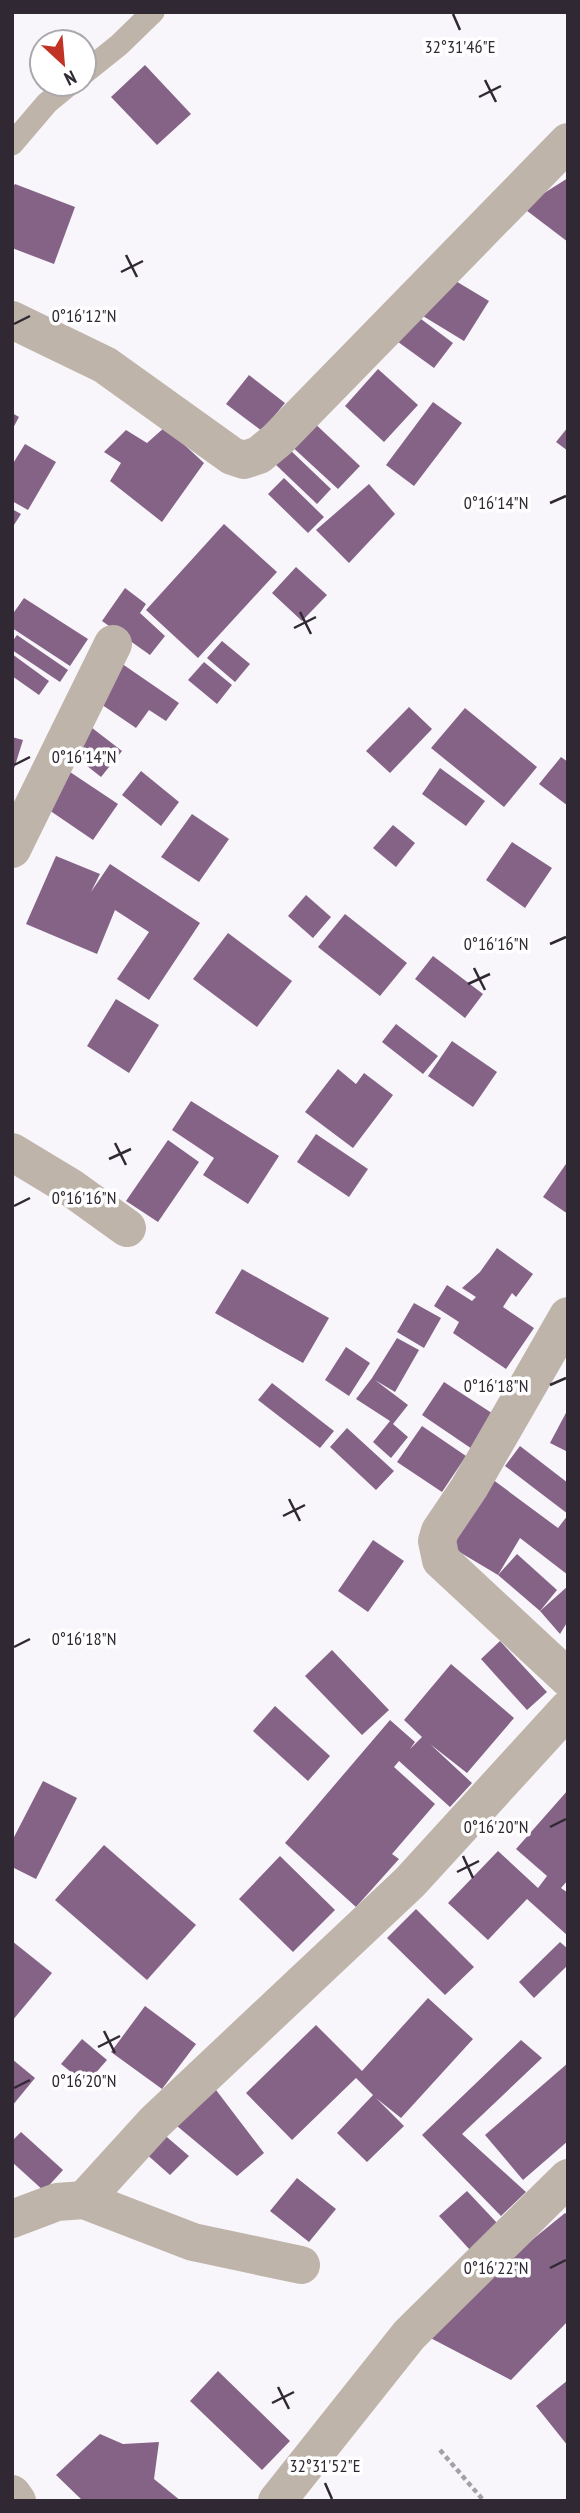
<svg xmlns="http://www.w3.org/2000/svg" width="580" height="2513" font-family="'PT Sans Narrow',sans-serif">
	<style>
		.building { fill: #856387 }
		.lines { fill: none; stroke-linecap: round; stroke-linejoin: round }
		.path { stroke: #a4a0a7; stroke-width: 4.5; stroke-dasharray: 5 3.5; stroke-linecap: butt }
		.lane { stroke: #beb4aa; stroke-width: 23 }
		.street { stroke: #beb4aa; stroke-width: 38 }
		.ticks { fill: none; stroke: #302933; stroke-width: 2.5 }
		.ticks-label { font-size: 18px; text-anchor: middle; fill: #302933; stroke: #fff; stroke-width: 7; stroke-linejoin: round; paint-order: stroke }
	</style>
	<rect width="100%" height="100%" fill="#f9f6fb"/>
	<g class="building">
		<polygon points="145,65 191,114 157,145 111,97"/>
		<polygon points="568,178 568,242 522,207"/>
		<polygon points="15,184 75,207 54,264 12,248 12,188"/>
		<polygon points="454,280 489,301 464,341 418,313"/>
		<polygon points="413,313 453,343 434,368 394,339"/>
		<polygon points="378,369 418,405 384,442 345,406"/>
		<polygon points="249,375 285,403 262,431 226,404"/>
		<polygon points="433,402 462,423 414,486 386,465"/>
		<polygon points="12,413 19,417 12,430"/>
		<polygon points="310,419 360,466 338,489 288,443"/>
		<polygon points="165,427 204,463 162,522 110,481 121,463 104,452 126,430 147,443"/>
		<polygon points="568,427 568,451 556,442"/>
		<polygon points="25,444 56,462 28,510 12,501 12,465"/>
		<polygon points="288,448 331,489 317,504 274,463"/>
		<polygon points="284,478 324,517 308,533 268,494"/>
		<polygon points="369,484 395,514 349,563 316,530"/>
		<polygon points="12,509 21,514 12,528"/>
		<polygon points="224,524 277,572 198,658 146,610"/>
		<polygon points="296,567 327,595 302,621 272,593"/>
		<polygon points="125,588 146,604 140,613 165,636 150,655 102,621"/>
		<polygon points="24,598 88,639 70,666 12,628 12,615"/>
		<polygon points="17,635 68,670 60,682 12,650 12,642"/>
		<polygon points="222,641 250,664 235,682 207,658"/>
		<polygon points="12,654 49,681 39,695 12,676"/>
		<polygon points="118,661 179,703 166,721 149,710 136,728 92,698"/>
		<polygon points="204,662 232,685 217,704 188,680"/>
		<polygon points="409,707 432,729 390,773 366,751"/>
		<polygon points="465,708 537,767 504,807 431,748"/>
		<polygon points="87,724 122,751 101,777 67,750"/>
		<polygon points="12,737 23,740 13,772 12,772"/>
		<polygon points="561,757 568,762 568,806 539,784"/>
		<polygon points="440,768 485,801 466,826 422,794"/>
		<polygon points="141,771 179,802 161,826 122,795"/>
		<polygon points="70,772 118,804 93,840 46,808"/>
		<polygon points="192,814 229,839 199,882 161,857"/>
		<polygon points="393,825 415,843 396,867 373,848"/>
		<polygon points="512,842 552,868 525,908 486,880"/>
		<polygon points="56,856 100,874 91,892 110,864 200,923 149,1000 117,979 149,932 115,910 97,954 26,924"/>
		<polygon points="306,895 331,917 313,938 288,916"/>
		<polygon points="345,914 407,963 380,996 318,947"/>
		<polygon points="228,933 292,981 257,1027 193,979"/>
		<polygon points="433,956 483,994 465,1018 415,979"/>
		<polygon points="116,999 159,1025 129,1073 87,1046"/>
		<polygon points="396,1024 438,1056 423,1074 382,1042"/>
		<polygon points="452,1041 497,1072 473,1107 428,1076"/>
		<polygon points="338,1069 356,1084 364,1073 393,1095 353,1148 305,1112"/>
		<polygon points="191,1101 279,1156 248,1204 203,1175 214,1158 172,1130"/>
		<polygon points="316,1134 368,1169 349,1197 297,1162"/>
		<polygon points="168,1140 199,1162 158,1222 126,1201"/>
		<polygon points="568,1161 568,1214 543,1197"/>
		<polygon points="497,1248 533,1274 516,1297 512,1293 503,1307 534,1328 506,1369 453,1333 459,1322 434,1306 447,1285 472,1301 476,1297 462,1288 480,1272"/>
		<polygon points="242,1269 329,1318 303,1363 215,1313"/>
		<polygon points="414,1303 441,1318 424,1348 397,1332"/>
		<polygon points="397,1338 419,1350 395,1392 375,1380 408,1405 393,1424 408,1437 391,1458 373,1442 390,1421 356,1399 372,1378"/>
		<polygon points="346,1347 370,1363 349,1396 325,1380"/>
		<polygon points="444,1382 501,1419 478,1453 422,1415"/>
		<polygon points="272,1383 334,1431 320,1448 258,1400"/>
		<polygon points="568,1409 568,1452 550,1443"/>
		<polygon points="422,1426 466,1456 442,1492 397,1462"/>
		<polygon points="347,1428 394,1471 376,1490 330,1447"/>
		<polygon points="520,1446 568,1483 568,1514 505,1466"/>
		<polygon points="492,1479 558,1528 568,1515 568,1575 520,1538 498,1575 446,1544"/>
		<polygon points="373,1540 404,1561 368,1612 338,1591"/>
		<polygon points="517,1554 557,1590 540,1611 498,1575"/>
		<polygon points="568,1586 568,1621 560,1634 540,1611"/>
		<polygon points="500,1641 547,1692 527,1710 481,1659"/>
		<polygon points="332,1650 389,1710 362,1735 305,1676"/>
		<polygon points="451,1664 514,1718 467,1773 430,1744 472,1783 450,1807 399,1761 394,1767 435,1804 392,1854 399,1859 356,1907 285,1843 390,1720 415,1742 410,1749 422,1737 404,1720"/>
		<polygon points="275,1706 330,1756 308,1781 253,1731"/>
		<polygon points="43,1781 77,1798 36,1879 12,1867 12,1841"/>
		<polygon points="568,1790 568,1880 561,1888 568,1893 568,1936 527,1899 488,1940 448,1903 498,1851 538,1888 547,1876 516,1849"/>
		<polygon points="104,1845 196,1925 147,1980 55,1900"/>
		<polygon points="280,1856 335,1910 293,1952 239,1899"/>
		<polygon points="416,1909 474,1967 445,1995 387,1938"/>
		<polygon points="12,1941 52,1973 12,2021"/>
		<polygon points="560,1942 568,1949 568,1965 534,1998 519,1982"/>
		<polygon points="428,1998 473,2039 401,2118 376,2098 404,2126 367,2162 337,2133 373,2095 356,2078 292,2140 246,2093 316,2025 362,2071"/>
		<polygon points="145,2006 196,2044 162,2089 111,2052"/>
		<polygon points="82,2039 107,2060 86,2084 61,2064"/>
		<polygon points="521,2040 542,2058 462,2134 526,2192 501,2216 422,2135"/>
		<polygon points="12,2059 35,2078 12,2106"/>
		<polygon points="568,2063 568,2141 523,2180 485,2135"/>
		<polygon points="213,2086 264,2153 237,2176 171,2121"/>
		<polygon points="21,2132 63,2170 44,2191 12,2162 12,2141"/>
		<polygon points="161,2132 189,2156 170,2175 144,2152"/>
		<polygon points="297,2178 336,2209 309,2242 270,2211"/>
		<polygon points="467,2191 498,2224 470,2250 439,2216"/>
		<polygon points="565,2213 568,2215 568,2321 511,2380 419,2332"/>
		<polygon points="218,2371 290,2441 262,2470 190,2401"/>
		<polygon points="568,2380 568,2446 536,2406"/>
		<polygon points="100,2434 123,2444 159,2442 154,2479 181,2501 83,2501 56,2475"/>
	</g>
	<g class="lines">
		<polyline class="path" points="440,2450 484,2501"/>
		<g class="lane">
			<polyline points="84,73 119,45 153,12"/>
			<polyline points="12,144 47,103 70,84"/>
		</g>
		<g class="street">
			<polyline points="12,320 105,365 232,456 244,460 259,455 277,440 568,142"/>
			<polyline points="12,849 113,644"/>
			<polyline points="12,1152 70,1187 127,1228"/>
			<polyline points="568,1316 469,1488 440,1531 437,1541 441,1560 568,1678"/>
			<polyline points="84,2200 155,2122 410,1882 568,1709"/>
			<polyline points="12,2219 57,2202 84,2200 193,2242 301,2265"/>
			<polyline points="12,2494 17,2501"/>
			<polyline points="277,2501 409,2335 568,2178"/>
		</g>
	</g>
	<path class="ticks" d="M453,14l7,16M485,80l11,22M479,97l22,-11M126,255l11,22M121,272l22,-11M14,324l16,-8M550,503l16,-7M300,612l11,22M294,628l22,-11M14,765l16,-8M550,944l16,-7M474,968l11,22M468,984l22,-10M115,1143l11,22M109,1159l22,-10M14,1206l16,-8M550,1385l16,-7M289,1499l11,22M283,1516l22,-11M14,1647l16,-8M550,1827l16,-8M463,1856l10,22M457,1872l22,-11M104,2031l11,22M98,2047l22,-11M14,2088l16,-8M550,2268l16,-8M278,2387l11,22M272,2403l22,-11M325,2483l7,16"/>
	<g class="ticks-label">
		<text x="460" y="53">32°31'46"E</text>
		<text x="84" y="322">0°16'12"N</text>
		<text x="496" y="509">0°16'14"N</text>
		<text x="84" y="763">0°16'14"N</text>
		<text x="496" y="950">0°16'16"N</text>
		<text x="84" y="1204">0°16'16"N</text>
		<text x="496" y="1392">0°16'18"N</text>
		<text x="84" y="1645">0°16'18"N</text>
		<text x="496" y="1833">0°16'20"N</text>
		<text x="84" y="2087">0°16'20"N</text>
		<text x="496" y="2274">0°16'22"N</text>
		<text x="325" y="2472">32°31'52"E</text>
	</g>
	<rect width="580" height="2513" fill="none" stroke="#302933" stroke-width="28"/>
	<g transform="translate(63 63) rotate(154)"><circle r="33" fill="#ffffff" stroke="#aca9ad" stroke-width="2"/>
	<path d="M0-5L12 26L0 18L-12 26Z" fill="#c13425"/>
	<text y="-10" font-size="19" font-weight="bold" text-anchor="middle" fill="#302933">N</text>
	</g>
</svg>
